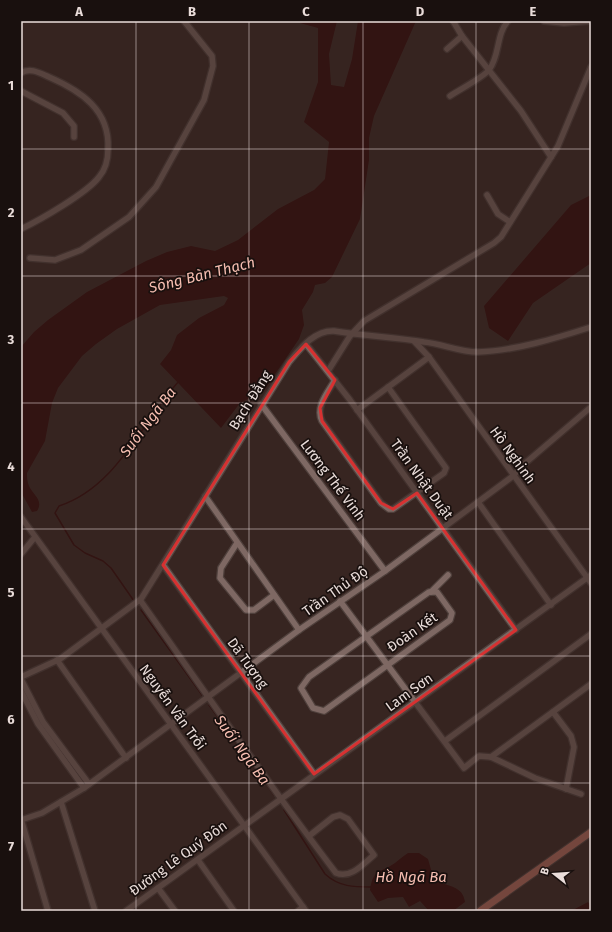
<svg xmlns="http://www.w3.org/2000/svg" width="612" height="932" font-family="'Fira Sans',sans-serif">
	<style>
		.water { fill: #2e0000 }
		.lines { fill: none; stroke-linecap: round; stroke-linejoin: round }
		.stream { stroke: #2e0000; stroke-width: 1.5 }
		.minor-casing { stroke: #4f403c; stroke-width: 8 }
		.major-casing { stroke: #4f403c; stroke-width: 9 }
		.minor { stroke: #7e6863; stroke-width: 5.5 }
		.major { stroke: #be7060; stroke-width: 7 }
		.marked { fill: none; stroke: #d73131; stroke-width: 3; stroke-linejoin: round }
		.grid { fill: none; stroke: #eaddda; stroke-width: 1; stroke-opacity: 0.55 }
		.labels { text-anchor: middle; stroke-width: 3.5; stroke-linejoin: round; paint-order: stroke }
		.street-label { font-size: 14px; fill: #eaddda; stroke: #19100e }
		.water-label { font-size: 15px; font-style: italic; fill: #f5bdb0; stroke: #19100e }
		.neatline { fill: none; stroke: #eaddda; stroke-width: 1.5 }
		.grid-label { font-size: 13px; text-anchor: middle; font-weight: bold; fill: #eaddda }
	</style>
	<rect width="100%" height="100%" fill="#372521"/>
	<g class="water">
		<path d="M300,21h37l-8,33 2,31 13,2 8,-28 6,-38h58l-42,95 -5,22v22l-9,59 -28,58 -7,6 -10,2 -2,7 -11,18 2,15 -5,14 -36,53 -23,11 -19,25 -61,-64 11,-14 6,-15 22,-17 25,-13 4,-7 -4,-2 -64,9 -43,24 -21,15 -14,12 -24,32 -6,15 -7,38 -18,32c0,4 0,8 2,13 4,9 15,14 8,25l-5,1 -11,-20v-145l13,-15 14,-12 39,-28 59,-31 21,-9 24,-6 24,5 23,-11 40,-31 36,-19 11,-11 4,-37 -25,-20 14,-40v-54l-18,-5z"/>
		<polygon points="591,195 591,263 533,303 508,341 489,328 484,306 571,205"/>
		<path d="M408,853h11l9,6 4,14 5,8c12,6 26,5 28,21l-12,9h-24l-9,-10 -11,6 -6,-10 -15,1 -10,4 -8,-12c3,-21 10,-17 25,-27 4,-3 8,-7 13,-10z"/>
		<polygon points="588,902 591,907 591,911 571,911"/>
	</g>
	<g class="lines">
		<g class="stream">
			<path d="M134,601l-23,-33 -8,-7 -18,-8 -11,-8 -19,-32 4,-7c58,-19 82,-83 120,-125"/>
			<polyline points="141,610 202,695"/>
			<polyline points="209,705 274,795"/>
			<path d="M284,810l41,64c14,13 29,13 47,13"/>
		</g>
		<g class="minor-casing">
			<g id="minor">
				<polyline points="453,21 462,36 521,111 551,157"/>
				<polyline points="544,21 564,23 589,21"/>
				<polyline points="447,49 462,36"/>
				<path d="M21,73c9,-6 19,0 28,4 32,14 61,33 59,72 0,9 -2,20 -9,28 -12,16 -59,43 -78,52"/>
				<polyline points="21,91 63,113 74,126 74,137"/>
				<path d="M450,96c9,-6 32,-18 39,-26 11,-14 7,-36 19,-49"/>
				<polyline points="487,195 498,214 510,222"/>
				<polyline points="30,258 55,260 81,250 129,217 156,187 204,100 213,66 212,56 184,21"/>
				<polyline points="414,341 429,357 591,583"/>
				<polyline points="306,344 350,400 516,630"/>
				<polyline points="328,371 350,336 364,321 494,243 501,237 558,146 591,67"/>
				<path d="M335,380c-7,12 -20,27 -13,41l59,82 8,6h4l51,-36 2,-5 -58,-81"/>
				<polyline points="261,404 385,571"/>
				<polyline points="357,410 429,357"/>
				<polyline points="205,496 299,630"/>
				<polyline points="478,502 551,605"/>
				<polyline points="21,517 306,911"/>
				<polyline points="237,543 221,568 220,578 246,610 254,610 274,595"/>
				<polyline points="21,554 35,537"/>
				<polyline points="163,565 314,774"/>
				<polygon points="429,592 437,592 452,613 450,620 324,711 313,708 301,688 309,677"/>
				<polyline points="431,592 448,575"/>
				<path d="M140,600c65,92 128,184 196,273 15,6 27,-9 38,-18l-26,-36 -8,-4 -7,2 -24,19"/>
				<polyline points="340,601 464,768 479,756 491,757 535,778 581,794"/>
				<polyline points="57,660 126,758"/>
				<path d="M21,677l39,-18 81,-60 148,-237c11,-13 25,-32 45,-31 30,5 60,6 90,11 19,2 35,10 54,10 36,-1 79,-14 113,-25"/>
				<polyline points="21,679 43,722 89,784"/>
				<polyline points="21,691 38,724 84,788"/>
				<polyline points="553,712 571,736 574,747 566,789"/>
				<polyline points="445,741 591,634"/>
				<polyline points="491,757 591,684"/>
				<polyline points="61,802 95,911"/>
				<polyline points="21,819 48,911"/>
				<polyline points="21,820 42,813 84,788 299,630 385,571 513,476 523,465 591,407"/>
				<polyline points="198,860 234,911"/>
				<polyline points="158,888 175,911"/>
				<polyline points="126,911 591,575"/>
				<polyline points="298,911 303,907"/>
			</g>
		</g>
		<g class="major-casing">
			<polyline id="major" points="480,911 591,832"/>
		</g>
		<use href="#minor" class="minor"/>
		<use href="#major" class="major"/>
	</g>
	<path d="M0 0H612V932H0ZM306,344l29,36 -15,28 2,13 59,82 12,6 24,-16 99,137 -202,144 -151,-209 126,-203z" fill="#372521" fill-opacity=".55" fill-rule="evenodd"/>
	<path class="marked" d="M306,344l29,36 -15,28 2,13 59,82 12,6 24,-16 99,137 -202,144 -151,-209 126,-203z"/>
	<path class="grid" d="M136,21v890M249,21v890M363,21v890M476,21v890M21,149h570M21,276h570M21,403h570M21,529h570M21,656h570M21,783h570"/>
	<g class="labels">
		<g class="street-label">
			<text transform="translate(250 400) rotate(-58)" y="5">Bạch Đằng</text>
			<text transform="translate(513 455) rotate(54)" y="5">Hồ Nghinh</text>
			<text transform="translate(422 479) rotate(54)" y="5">Trần Nhật Duật</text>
			<text transform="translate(333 480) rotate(53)" y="5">Lương Thế Vinh</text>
			<text transform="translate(335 591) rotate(-35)" y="5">Trần Thủ Độ</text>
			<text transform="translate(412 632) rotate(-35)" y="5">Đoàn Kết</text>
			<text transform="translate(248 663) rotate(54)" y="5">Dã Tượng</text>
			<text transform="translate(409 692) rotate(-36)" y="5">Lam Sơn</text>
			<text transform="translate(173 707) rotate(54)" y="5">Nguyễn Văn Trỗi</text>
			<text transform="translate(178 858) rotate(-36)" y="5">Đường Lê Quý Đôn</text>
		</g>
		<g class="water-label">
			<text transform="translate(202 275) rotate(-14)" y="5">Sông Bàn Thạch</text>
			<text transform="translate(148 422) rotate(-53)" y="5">Suối Ngã Ba</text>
			<text transform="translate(242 750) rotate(54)" y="5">Suối Ngã Ba</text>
			<text x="411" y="882">Hồ Ngã Ba</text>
		</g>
	</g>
	<rect width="612" height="932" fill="none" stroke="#19100e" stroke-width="44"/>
	<g transform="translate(554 874) rotate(287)" stroke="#19100e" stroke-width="3" paint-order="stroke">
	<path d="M0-3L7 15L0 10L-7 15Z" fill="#eaddda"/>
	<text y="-6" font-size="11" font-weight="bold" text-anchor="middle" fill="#eaddda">B</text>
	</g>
	<rect x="22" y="22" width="568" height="888" class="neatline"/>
	<g class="grid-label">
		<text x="79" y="16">A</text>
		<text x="192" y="16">B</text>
		<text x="306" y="16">C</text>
		<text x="420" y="16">D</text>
		<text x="533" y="16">E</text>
		<text x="11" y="90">1</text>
		<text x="11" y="217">2</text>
		<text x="11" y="344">3</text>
		<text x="11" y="471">4</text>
		<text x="11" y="597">5</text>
		<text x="11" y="724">6</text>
		<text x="11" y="851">7</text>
	</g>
</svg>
